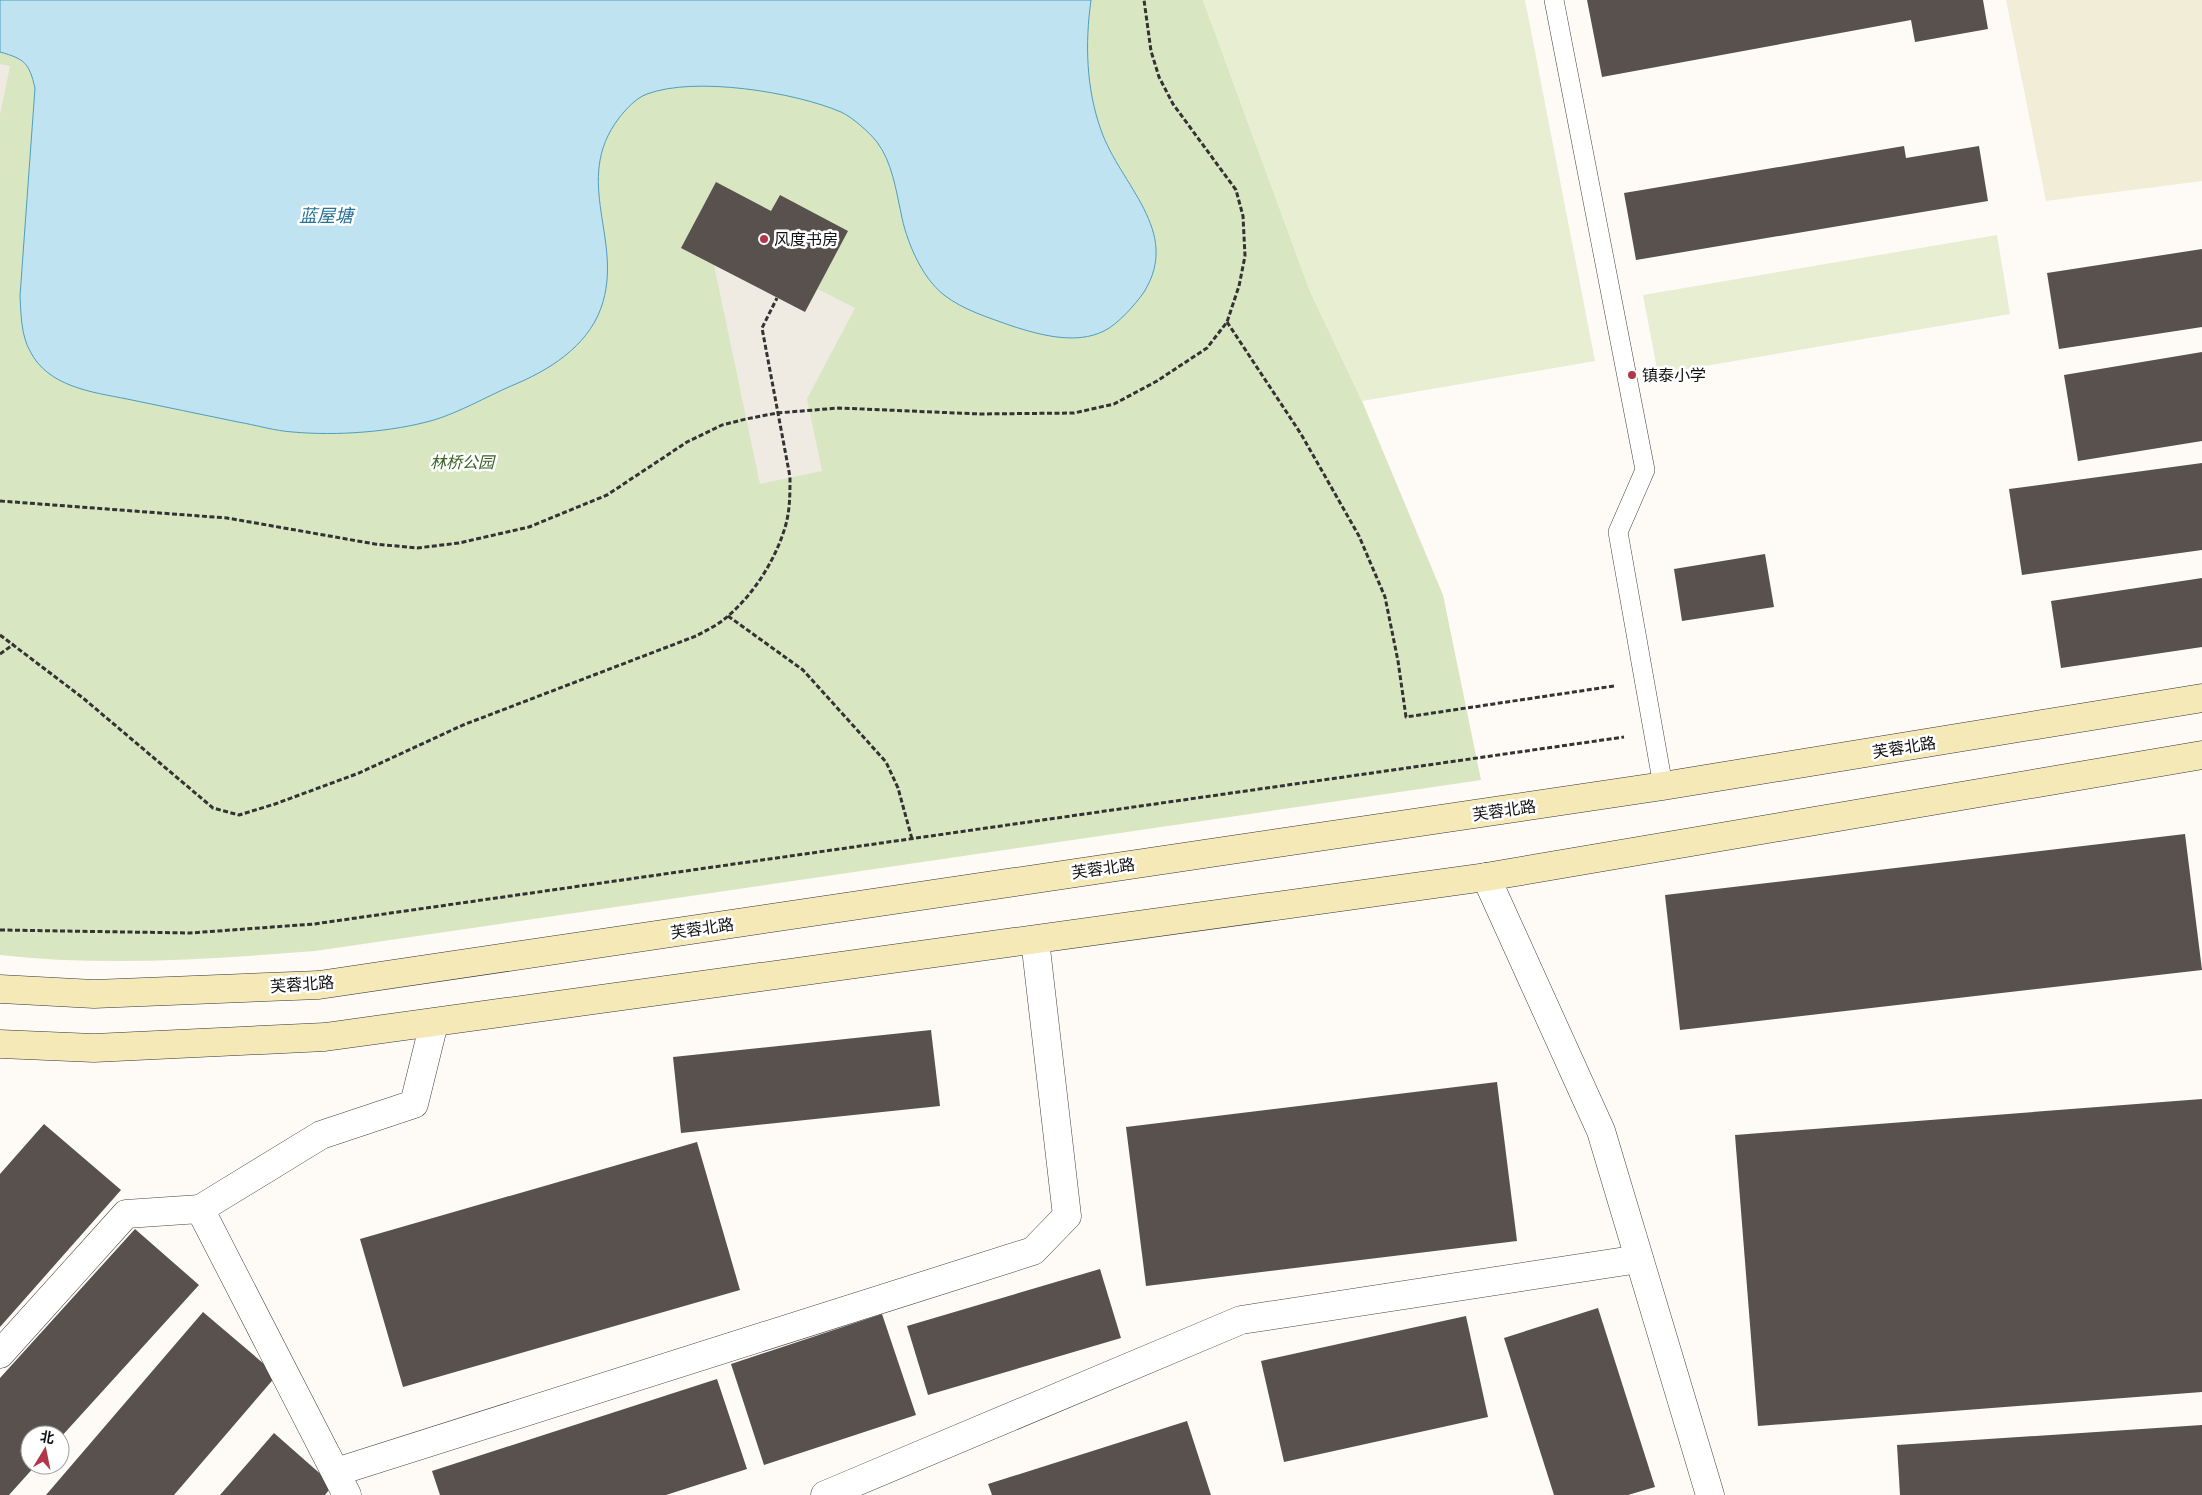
<svg xmlns="http://www.w3.org/2000/svg" width="2202" height="1495" font-family="'Zilla Slab','Noto Sans SC',serif">
	<style>
		.farmland { fill: #f2edd7 }
		.green { fill: #d8e6c2 }
		.pitch { fill: #e7eed2 }
		.plaza { fill: #efebe3 }
		.water { fill: #bfe3f0; stroke: #4e9ebf }
		.building { fill: #58514e }
		.lines { fill: none; stroke-linecap: round; stroke-linejoin: round }
		.service-casing { stroke: #444; stroke-width: 20 }
		.minor-casing { stroke: #444; stroke-width: 29 }
		.secondary-casing { stroke: #333; stroke-width: 29 }
		.path { stroke: #333; stroke-width: 3; stroke-dasharray: 5 2.5; stroke-linecap: butt }
		.service { stroke: #fff; stroke-width: 19 }
		.minor { stroke: #fff; stroke-width: 28 }
		.secondary { stroke: #f6e9b8; stroke-width: 28 }
		.poi-dot { fill: #b3374a; stroke: #fff; stroke-width: 2 }
		.labels { text-anchor: middle; stroke-width: 5; stroke-linejoin: round; paint-order: stroke }
		.poi-label { font-size: 16px; fill: #111; stroke: #fff; text-anchor: start }
		.park-label { font-size: 16px; font-style: italic; fill: #3a6227; stroke: #fff }
		.street-label { font-size: 16px; fill: #111; stroke: #fff }
		.water-label { font-size: 18px; font-style: italic; fill: #267196; stroke: #fff }
	</style>
	<rect width="100%" height="100%" fill="#fefbf6"/>
	<polygon class="farmland" points="2006,0 2202,0 2202,181 2046,201"/>
	<path class="green" d="M0,0h1203l107,291 52,110 81,194 38,185 -1166,171c-104,8 -210,16 -315,4z"/>
	<g class="pitch">
		<polygon points="1203,0 1525,0 1595,361 1362,401 1310,291"/>
		<polygon points="1997,235 2010,314 1658,374 1643,295"/>
	</g>
	<g class="plaza">
		<polygon points="0,64 10,66 0,115"/>
		<polygon points="714,265 805,312 818,289 855,308 807,399 822,471 760,484"/>
	</g>
	<path class="water" d="M0,0h1091c-6,43 -5,88 10,130 19,55 81,101 43,162 -8,12 -27,33 -40,39 -28,14 -64,4 -92,-5 -22,-8 -49,-16 -68,-31 -23,-18 -38,-55 -43,-82 -5,-23 -9,-51 -24,-71 -8,-10 -25,-25 -36,-30 -47,-20 -146,-36 -194,-18 -11,4 -21,15 -28,24 -48,63 6,123 -18,190 -14,39 -53,63 -90,78 -25,11 -51,26 -77,34 -42,12 -97,16 -141,12 -18,-1 -37,-7 -55,-10 -37,-8 -74,-15 -111,-23 -35,-7 -79,-12 -97,-48 -9,-16 -9,-37 -10,-55l15,-208c-6,-25 -10,-29 -35,-36z"/>
	<g class="building">
		<polygon points="1587,0 1983,0 1988,29 1915,42 1911,20 1602,77"/>
		<polygon points="1904,146 1906,158 1979,146 1988,201 1636,260 1624,193"/>
		<polygon points="716,182 771,211 780,195 848,231 805,312 681,248"/>
		<polygon points="2202,249 2202,327 2059,349 2047,273"/>
		<polygon points="2202,352 2202,441 2078,461 2064,375"/>
		<polygon points="2202,463 2202,550 2022,575 2009,489"/>
		<polygon points="1765,554 1774,607 1682,621 1674,569"/>
		<polygon points="2202,578 2202,647 2061,668 2051,601"/>
		<polygon points="2185,834 2202,970 1680,1030 1665,895"/>
		<polygon points="931,1030 940,1106 681,1133 673,1057"/>
		<polygon points="1497,1082 1517,1241 1146,1286 1126,1127"/>
		<polygon points="2202,1099 2202,1392 1758,1426 1735,1135"/>
		<polygon points="44,1124 121,1190 0,1327 0,1174"/>
		<polygon points="697,1142 740,1290 403,1387 360,1239"/>
		<polygon points="135,1229 199,1285 60,1438 60,1435 30,1435 30,1465 36,1465 9,1495 0,1495 0,1378"/>
		<polygon points="1100,1269 1121,1338 928,1395 907,1326"/>
		<polygon points="1598,1308 1655,1487 1628,1495 1554,1495 1504,1338"/>
		<polygon points="203,1312 277,1375 174,1495 46,1495"/>
		<polygon points="882,1314 916,1415 764,1465 731,1364"/>
		<polygon points="1466,1316 1488,1417 1284,1462 1261,1361"/>
		<polygon points="717,1379 747,1469 666,1495 440,1495 432,1471"/>
		<polygon points="1187,1421 1211,1495 992,1495 988,1484"/>
		<polygon points="2202,1425 2202,1495 1900,1495 1897,1445"/>
		<polygon points="274,1433 333,1485 325,1495 220,1495"/>
	</g>
	<g class="lines">
		<g class="service-casing">
			<polyline id="service" points="1554,0 1645,470 1618,532 1663,786"/>
		</g>
		<g class="minor-casing">
			<g id="minor">
				<polyline points="1486,877 1601,1131 1710,1495"/>
				<polyline points="0,1354 126,1214 200,1209"/>
				<polyline points="336,1472 1033,1251 1067,1216 1035,940"/>
				<polyline points="347,1495 200,1209 321,1135 414,1104 434,1023"/>
				<polyline points="825,1495 1241,1320 1639,1259"/>
			</g>
		</g>
		<g class="secondary-casing">
			<g id="secondary">
				<polyline points="0,989 94,994 319,985 1663,786 2202,698"/>
				<polyline points="0,1044 94,1048 325,1037 1486,877 2202,755"/>
			</g>
		</g>
		<g class="path">
			<polyline points="1227,322 1301,434 1359,536 1385,597 1398,661 1406,717 1614,686"/>
			<polyline points="0,501 227,518 375,544 417,548 459,543 529,527 607,495 687,442 722,425 746,419 777,413 839,408 980,414 1074,413 1114,404 1157,381 1207,348 1227,322 1239,286 1245,256 1243,216 1236,190 1173,104 1159,77 1151,51 1144,0"/>
			<polyline points="728,616 803,670 886,762 898,788 912,839"/>
			<path d="M0,635l83,63 130,110 26,7 36,-11 84,-31 104,-48 233,-89c11,-6 24,-12 33,-21 26,-22 48,-58 57,-91 4,-15 4,-31 4,-47l-28,-149 15,-30"/>
			<polyline points="0,654 14,644"/>
			<polyline points="0,930 190,933 314,924 1624,737"/>
		</g>
		<use href="#service" class="service"/>
		<use href="#minor" class="minor"/>
		<use href="#secondary" class="secondary"/>
	</g>
	<g class="poi-dot">
		<circle cx="764" cy="239" r="5"/>
		<circle cx="1632" cy="375" r="5"/>
	</g>
	<g class="labels">
		<g class="poi-label">
			<text x="774" y="245">风度书房</text>
			<text x="1642" y="381">镇泰小学</text>
		</g>
		<g class="park-label">
			<text x="462" y="468">林桥公园</text>
		</g>
		<g class="street-label">
			<text transform="translate(1904 747) rotate(-9)" y="6">芙蓉北路</text>
			<text transform="translate(1504 810) rotate(-8)" y="6">芙蓉北路</text>
			<text transform="translate(1103 868) rotate(-8)" y="6">芙蓉北路</text>
			<text transform="translate(702 928) rotate(-8)" y="6">芙蓉北路</text>
			<text transform="translate(302 984) rotate(-4)" y="6">芙蓉北路</text>
		</g>
		<g class="water-label">
			<text x="326" y="222">蓝屋塘</text>
		</g>
	</g>
	<g transform="translate(45 1450) rotate(10)"><circle r="24" fill="#ffffff" stroke="#a0a0a0"/>
	<path d="M0-4L9 19L0 12L-9 19Z" fill="#b3374a"/>
	<text y="-8" font-size="14" font-weight="bold" text-anchor="middle" fill="#111111">北</text>
	</g>
</svg>
